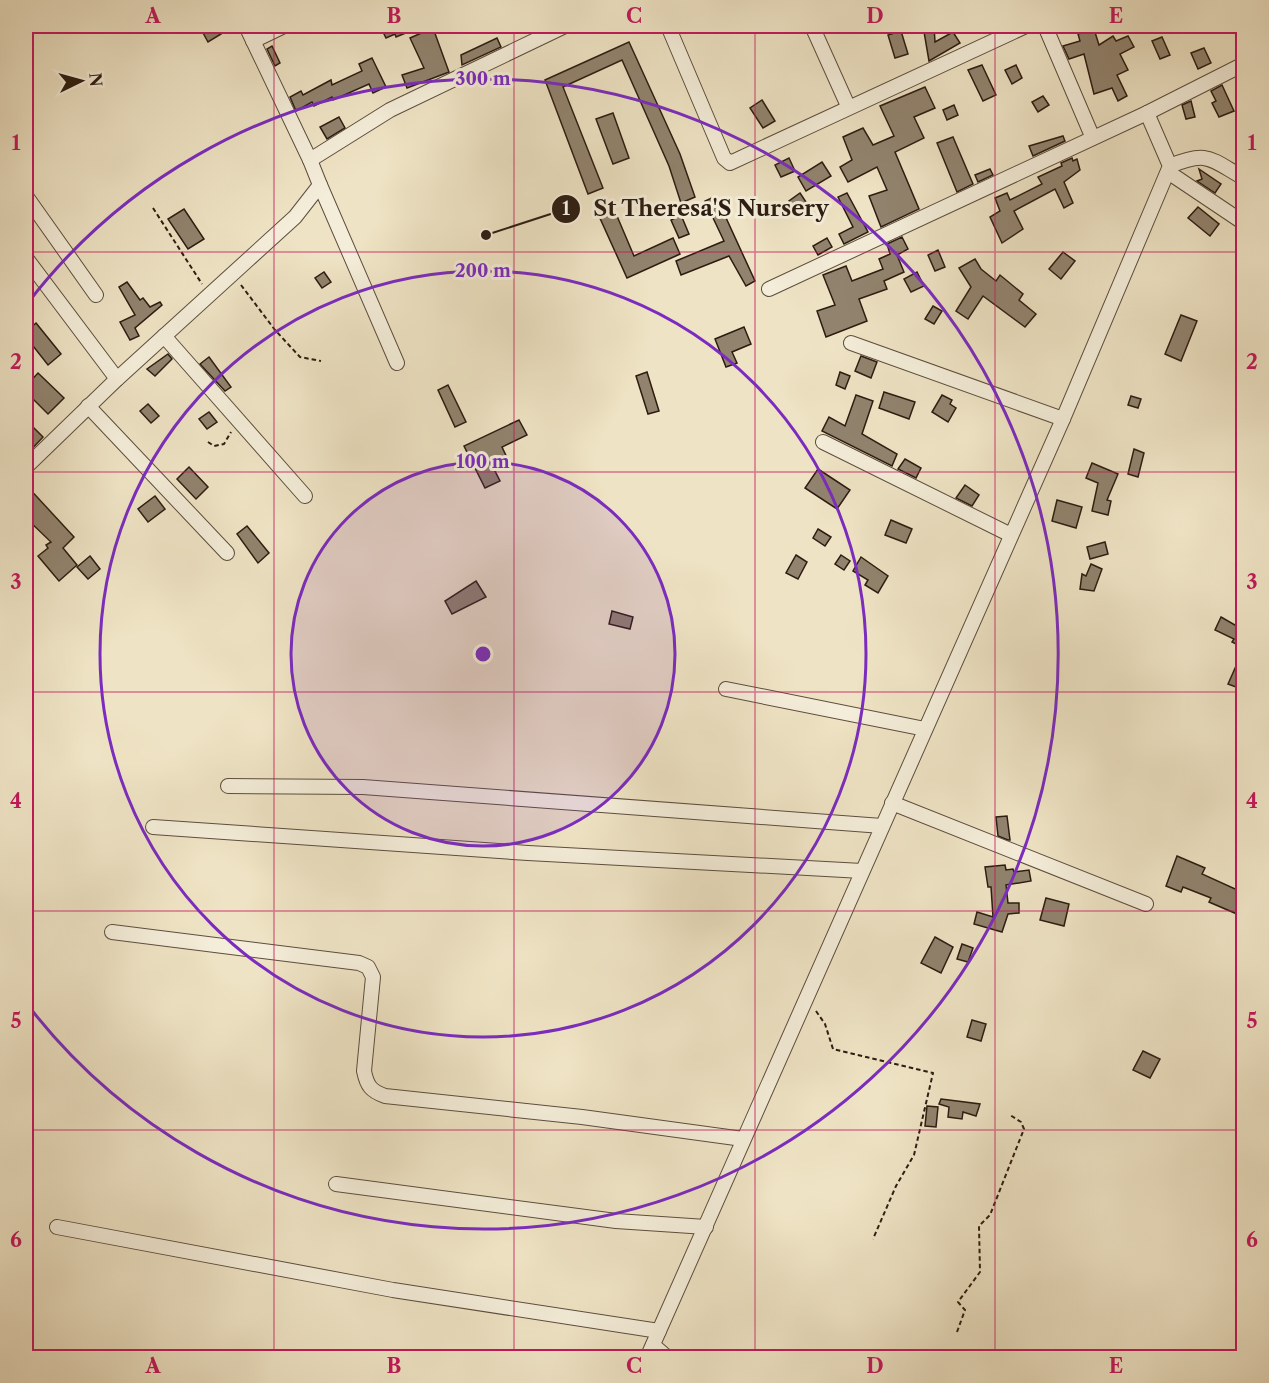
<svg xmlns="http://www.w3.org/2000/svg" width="1269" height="1383" font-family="'Libre Caslon Text',serif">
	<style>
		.building { fill: #91836e; stroke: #2c1c11; stroke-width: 1.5 }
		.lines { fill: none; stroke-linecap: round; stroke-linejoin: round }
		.minor-casing { stroke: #5c4e3e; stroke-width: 16 }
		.path { stroke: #2c1c11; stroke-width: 2; stroke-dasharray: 4.5 3; stroke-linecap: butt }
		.minor { stroke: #f4edd9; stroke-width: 14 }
		.grid { fill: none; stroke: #c2185b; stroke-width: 1.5; stroke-opacity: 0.55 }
		.ring { fill: none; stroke: #7b2cbf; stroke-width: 3 }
		.centre { fill: #7b2cbf; stroke: #f4edd9; stroke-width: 3 }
		.ring-label { font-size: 18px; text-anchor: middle; font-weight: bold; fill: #7b2cbf; stroke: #f4edd9; stroke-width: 6; stroke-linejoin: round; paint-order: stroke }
		.leader { fill: none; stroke: #2c1c11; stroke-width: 2 }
		.callout-dot { fill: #2c1c11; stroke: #f4edd9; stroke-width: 2 }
		.mark-label { font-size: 18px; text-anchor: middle; font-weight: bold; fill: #fff }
		.callout-label { font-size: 22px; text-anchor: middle; font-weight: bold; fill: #2c1c11; stroke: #f4edd9; stroke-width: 6; stroke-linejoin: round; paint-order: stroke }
		.neatline { fill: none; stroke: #c2185b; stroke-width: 2 }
		.grid-label { font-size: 20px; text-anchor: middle; font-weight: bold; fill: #c2185b }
	</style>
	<rect width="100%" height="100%" fill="#eee3c4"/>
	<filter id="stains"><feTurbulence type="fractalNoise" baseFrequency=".00333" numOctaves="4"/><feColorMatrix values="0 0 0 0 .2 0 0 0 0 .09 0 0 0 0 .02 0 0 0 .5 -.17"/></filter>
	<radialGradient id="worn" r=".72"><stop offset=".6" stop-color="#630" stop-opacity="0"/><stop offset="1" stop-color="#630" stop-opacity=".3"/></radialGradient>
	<g class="building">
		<polygon points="211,26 215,26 221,34 208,42 202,31"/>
		<polygon points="380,26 423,26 396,37 395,34 386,38"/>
		<polygon points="923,26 934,26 935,42 953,32 960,43 929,61"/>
		<polygon points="433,28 449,72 407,88 402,75 424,68 410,38"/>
		<polygon points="1094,29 1099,45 1113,36 1116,41 1128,36 1134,47 1120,54 1128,70 1117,75 1127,96 1118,101 1112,88 1094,94 1084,54 1069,59 1063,46 1080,41 1078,34"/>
		<polygon points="901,31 908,54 895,58 888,35"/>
		<polygon points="1162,37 1170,55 1160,59 1152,41"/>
		<polygon points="497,38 501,47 462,65 461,55"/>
		<polygon points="629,42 680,154 695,197 681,203 669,166 622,60 563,87 603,188 588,194 545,80"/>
		<polygon points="272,46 280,63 275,66 267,49"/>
		<polygon points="1204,48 1211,63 1198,69 1191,53"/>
		<polygon points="372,58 386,87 373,93 369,84 333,100 332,97 314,106 312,102 296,111 290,97 301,91 303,95 331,80 332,85 362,71 359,64"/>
		<polygon points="982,65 996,95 983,101 968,70"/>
		<polygon points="1016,65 1022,78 1012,84 1005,70"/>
		<polygon points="1222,85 1234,111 1219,117 1212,103 1216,101 1211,91"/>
		<polygon points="925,87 935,108 914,117 924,138 895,152 919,209 881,227 869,196 887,190 877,167 848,182 840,167 852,160 843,137 863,128 873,145 894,136 880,106"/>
		<polygon points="1043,96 1049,105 1038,112 1032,102"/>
		<polygon points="762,100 775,121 763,128 750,108"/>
		<polygon points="1191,101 1195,117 1186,119 1182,105"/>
		<polygon points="954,105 958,115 947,120 943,110"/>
		<polygon points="613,113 629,158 613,164 596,119"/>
		<polygon points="339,117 345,128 327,139 320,127"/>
		<polygon points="1063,136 1065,141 1033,156 1029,146"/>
		<polygon points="953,137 973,184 957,192 937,143"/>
		<polygon points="789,158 795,171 781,177 775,165"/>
		<polygon points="1072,158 1073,161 1077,159 1080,170 1064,182 1073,203 1064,208 1055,189 1014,211 1023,229 1002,243 990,217 1000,211 995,198 1007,193 1010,200 1042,184 1038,177 1062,166 1061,163"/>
		<polygon points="822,162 831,176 806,191 798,177"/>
		<polygon points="990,169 993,175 978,182 975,175"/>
		<polygon points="1199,169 1221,184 1215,193 1197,181 1202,179"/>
		<polygon points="800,193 806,202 795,209 789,201"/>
		<polygon points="847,193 868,232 844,244 839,234 853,227 838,197"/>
		<polygon points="716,196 755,281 746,286 729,256 681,275 676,261 724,241 705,201"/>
		<polygon points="1198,207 1219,224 1210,236 1188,218"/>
		<polygon points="184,209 204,239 188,249 168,219"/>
		<polygon points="614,209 634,256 673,238 680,254 627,278 599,216"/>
		<polygon points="681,215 689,234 679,238 671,220"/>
		<polygon points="902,237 908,249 897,255 904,272 884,281 887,289 859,299 867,321 826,337 817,311 835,305 823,275 846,266 852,281 883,269 879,259 890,254 887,244"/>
		<polygon points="827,238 832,247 818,255 813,246"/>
		<polygon points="938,250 945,267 935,271 928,255"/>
		<polygon points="1063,252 1075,261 1061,279 1049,269"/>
		<polygon points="975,259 981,269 996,281 1000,275 1023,294 1019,300 1036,314 1025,327 983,296 968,319 956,311 971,287 959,268"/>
		<polygon points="324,272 331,282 322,288 315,278"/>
		<polygon points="917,272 924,286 911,292 904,279"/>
		<polygon points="127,282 140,300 143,298 150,307 160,302 162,305 135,328 139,336 130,340 120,322 135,315 119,287"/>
		<polygon points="933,306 942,311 934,324 925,319"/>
		<polygon points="1181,315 1197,321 1181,361 1165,354"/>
		<polygon points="36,323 61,354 48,365 26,337 26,332"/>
		<polygon points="744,327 751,344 732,352 737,363 726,367 715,339"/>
		<polygon points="168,354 172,359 155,376 147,369"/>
		<polygon points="861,356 877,362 871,378 855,371"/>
		<polygon points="209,357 231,387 225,391 200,364"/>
		<polygon points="647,372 659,411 648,414 636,376"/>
		<polygon points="840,372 850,376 845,389 836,385"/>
		<polygon points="38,373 64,398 48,414 26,392 26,386"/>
		<polygon points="448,385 466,422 455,427 438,390"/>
		<polygon points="884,392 915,402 909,419 879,408"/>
		<polygon points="856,395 873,401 862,434 897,454 892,466 822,431 829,417 845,426"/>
		<polygon points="942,395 952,400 950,404 956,408 948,422 932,412"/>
		<polygon points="1131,396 1141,399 1138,408 1128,405"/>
		<polygon points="148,404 159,416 151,423 140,411"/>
		<polygon points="209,412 217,422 207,429 199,419"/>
		<polygon points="519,420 527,435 502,447 510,464 495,471 500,481 485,488 464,446"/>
		<polygon points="33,427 43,437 26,455 26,436"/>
		<polygon points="1134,449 1144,453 1138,477 1128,474"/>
		<polygon points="905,459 921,468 916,478 898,469"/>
		<polygon points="1092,463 1118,474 1107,500 1111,501 1108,515 1092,511 1098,483 1086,478"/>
		<polygon points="189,467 208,487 196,499 177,479"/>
		<polygon points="818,469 850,490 837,509 805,488"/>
		<polygon points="26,485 74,537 63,548 77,565 59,581 38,556 48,548 46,545 51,542 26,518"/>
		<polygon points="965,485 979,495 972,506 956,498"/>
		<polygon points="155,496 165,509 148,522 138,509"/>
		<polygon points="1057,500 1082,507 1076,528 1052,521"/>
		<polygon points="891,520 912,529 906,543 885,535"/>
		<polygon points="247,526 269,553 258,563 237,534"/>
		<polygon points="818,529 831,537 825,546 813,538"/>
		<polygon points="1105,542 1108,554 1090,559 1087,547"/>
		<polygon points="796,555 807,562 798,579 786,573"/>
		<polygon points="841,555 850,561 844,570 835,564"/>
		<polygon points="90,556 100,569 88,579 77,567"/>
		<polygon points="861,557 888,576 878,593 865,585 868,580 853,571"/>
		<polygon points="1091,564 1102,569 1094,591 1080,589 1082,574 1086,576"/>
		<polygon points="476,581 486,597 452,614 445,601"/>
		<polygon points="612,611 633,617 630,629 609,624"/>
		<polygon points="1221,617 1240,628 1244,621 1244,648 1232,642 1234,639 1215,630"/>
		<polygon points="1244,648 1244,690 1228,684"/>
		<polygon points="1007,816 1010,840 1008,840 998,836 996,817"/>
		<polygon points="1177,856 1205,868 1202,874 1244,893 1244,917 1209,902 1211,898 1183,887 1181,892 1166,886"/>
		<polygon points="1005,865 1006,870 1013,869 1014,872 1029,870 1031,881 1006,885 1008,903 1019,903 1019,913 1008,914 1002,932 974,924 977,912 993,917 991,887 988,887 985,867"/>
		<polygon points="1046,898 1069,904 1064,926 1040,920"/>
		<polygon points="935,937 953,947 941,973 921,963"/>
		<polygon points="962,944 973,948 968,962 957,959"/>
		<polygon points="972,1020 986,1024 981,1041 967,1037"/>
		<polygon points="1143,1051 1160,1059 1150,1078 1133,1070"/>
		<polygon points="941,1099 957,1101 980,1104 976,1116 963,1112 962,1119 948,1117 949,1107 939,1104"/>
		<polygon points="927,1106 938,1107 936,1127 925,1126"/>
	</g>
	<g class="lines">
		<g class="minor-casing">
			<g id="minor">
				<polyline points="246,26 310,160 390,110 565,26"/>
				<polyline points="668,26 724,158 730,163 1026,26"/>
				<polyline points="812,26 848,106"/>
				<polyline points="1045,26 1092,136"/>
				<polyline points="253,41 284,26"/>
				<path d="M1170,166c38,-16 40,-7 74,12"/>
				<polyline points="1168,172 1244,223"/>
				<polyline points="320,185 397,363"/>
				<polyline points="26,196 96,295"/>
				<polyline points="26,258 117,379"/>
				<polyline points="769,289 1147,113 1244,64"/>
				<polyline points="164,336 305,496"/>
				<polyline points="851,343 1063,419"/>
				<polyline points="88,406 227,553"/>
				<polyline points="823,442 1011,535"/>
				<polyline points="26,467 117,379 295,217 320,185 310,160"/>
				<polyline points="726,689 925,729"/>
				<polyline points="228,786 363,787 882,826"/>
				<polyline points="892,803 1146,904"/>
				<polyline points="153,827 528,853 862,871"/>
				<path d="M112,932l247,31 9,4 5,10 -9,94c3,15 7,20 21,25l197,21 161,22"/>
				<polyline points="336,1184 616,1221 706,1227"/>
				<polyline points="57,1227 393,1290 659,1331"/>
				<polyline points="653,1345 668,1358"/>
				<polyline points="26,1357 29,1358"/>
				<polyline points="647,1358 1063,419 1170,166 1147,113"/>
			</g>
		</g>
		<g class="path">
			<polyline points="153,208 202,284"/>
			<polyline points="241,285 275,330 300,357 321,361"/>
			<polyline points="208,442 214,446 224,444 231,432"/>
			<polyline points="816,1011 825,1024 833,1049 933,1073 914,1155 896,1186 873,1239"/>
			<polyline points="957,1332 965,1310 958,1302 980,1272 979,1226 990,1215 1024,1129 1021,1122 1010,1115"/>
		</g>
		<use href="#minor" class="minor"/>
	</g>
	<path class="grid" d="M274,26v1332M514,26v1332M755,26v1332M995,26v1332M26,252h1218M26,472h1218M26,692h1218M26,911h1218M26,1130h1218"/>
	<circle cx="483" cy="654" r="192" fill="#7b2cbf" fill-opacity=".12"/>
	<g class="ring">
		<circle cx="483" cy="654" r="192"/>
		<circle cx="483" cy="654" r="383"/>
		<path d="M27 304A575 575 0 1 1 27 1004"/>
	</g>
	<circle cx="483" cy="654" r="9" class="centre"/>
	<g class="ring-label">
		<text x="483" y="85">300 m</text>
		<text x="483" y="277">200 m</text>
		<text x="483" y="468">100 m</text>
	</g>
	<path class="leader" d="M486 235L566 209"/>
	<g class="callout-dot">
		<circle cx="486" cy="235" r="6"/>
		<circle cx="566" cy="209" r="15"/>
	</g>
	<g class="mark-label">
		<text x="566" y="215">1</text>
	</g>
	<g class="callout-label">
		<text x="711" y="216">St Theresa'S Nursery</text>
	</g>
	<rect width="1269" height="1383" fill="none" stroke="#eee3c4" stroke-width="66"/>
	<g transform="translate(81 81) rotate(85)" stroke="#f4edd9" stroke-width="4.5" paint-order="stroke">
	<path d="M0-4.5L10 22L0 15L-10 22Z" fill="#2c1c11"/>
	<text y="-9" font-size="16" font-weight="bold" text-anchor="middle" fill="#2c1c11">N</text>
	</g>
	<rect x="33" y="33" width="1203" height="1317" class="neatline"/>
	<g class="grid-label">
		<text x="153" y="23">A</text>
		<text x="394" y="23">B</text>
		<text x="634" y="23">C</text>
		<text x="875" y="23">D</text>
		<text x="1116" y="23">E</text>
		<text x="16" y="150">1</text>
		<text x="1252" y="150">1</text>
		<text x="16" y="369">2</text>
		<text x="1252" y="369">2</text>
		<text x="16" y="589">3</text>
		<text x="1252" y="589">3</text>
		<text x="16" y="808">4</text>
		<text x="1252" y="808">4</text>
		<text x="16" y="1028">5</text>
		<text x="1252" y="1028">5</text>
		<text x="16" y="1247">6</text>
		<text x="1252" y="1247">6</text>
		<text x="153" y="1373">A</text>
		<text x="394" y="1373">B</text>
		<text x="634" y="1373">C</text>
		<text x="875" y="1373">D</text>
		<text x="1116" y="1373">E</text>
	</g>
	<rect width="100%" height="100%" filter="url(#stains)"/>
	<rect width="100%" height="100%" fill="url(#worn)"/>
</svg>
